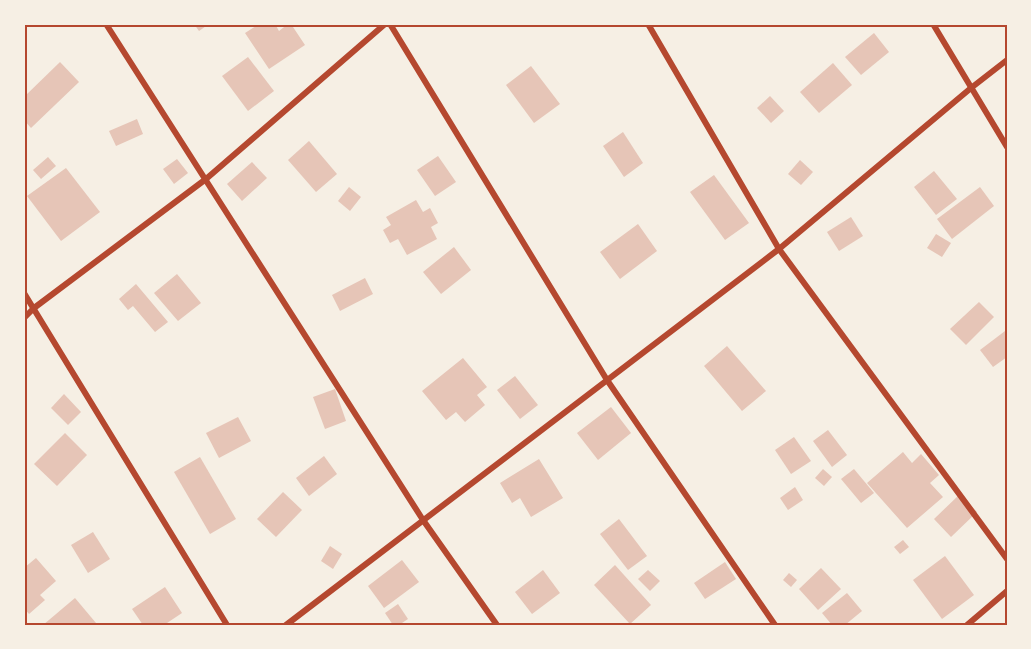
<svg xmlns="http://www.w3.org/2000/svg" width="1031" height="649" font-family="Raleway,sans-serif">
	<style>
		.building { fill: #e6c5b7 }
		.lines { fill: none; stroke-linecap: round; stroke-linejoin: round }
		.minor { stroke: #b5482f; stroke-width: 6 }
		.neatline { fill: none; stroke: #b5482f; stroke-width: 2 }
	</style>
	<rect width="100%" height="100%" fill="#f6efe4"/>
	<g class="building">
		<polygon points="194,24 209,24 199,31"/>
		<polygon points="259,24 275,24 279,31 288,24 291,24 305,45 269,69 245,33"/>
		<polygon points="874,33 889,52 861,75 845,57"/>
		<polygon points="248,57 274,91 248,111 222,76"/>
		<polygon points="60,62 79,82 31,128 24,120 24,97"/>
		<polygon points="833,63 852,85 819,113 800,92"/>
		<polygon points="531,66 560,104 534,123 506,85"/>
		<polygon points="770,96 784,111 771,123 757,108"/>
		<polygon points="137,119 143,134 116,146 109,131"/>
		<polygon points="623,132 643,163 624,177 603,146"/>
		<polygon points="309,141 337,174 316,192 288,160"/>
		<polygon points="438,156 456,182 435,196 417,170"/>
		<polygon points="48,157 56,166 41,179 33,170"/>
		<polygon points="177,159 188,173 174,184 163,169"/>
		<polygon points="800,160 813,172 801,185 788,174"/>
		<polygon points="252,162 267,178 242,201 227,184"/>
		<polygon points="66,168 100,212 61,241 27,196"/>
		<polygon points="934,171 957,199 936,215 914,187"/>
		<polygon points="714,175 749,223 725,240 690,192"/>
		<polygon points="349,187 361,197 350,211 338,201"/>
		<polygon points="980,187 994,206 952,239 937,219"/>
		<polygon points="416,200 423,212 430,208 438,223 431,227 437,239 407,255 398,239 390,243 383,230 391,225 386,217"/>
		<polygon points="851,217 863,236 839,251 827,232"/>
		<polygon points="638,224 657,251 620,279 600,252"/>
		<polygon points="936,234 951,243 942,257 927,248"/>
		<polygon points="454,247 471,270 441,294 423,272"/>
		<polygon points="177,274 201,303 178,321 154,293"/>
		<polygon points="365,278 373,294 340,311 332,295"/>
		<polygon points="136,284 168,322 155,332 133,306 128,310 119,299"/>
		<polygon points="979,302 994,317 966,345 950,329"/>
		<polygon points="1005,331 1007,333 1007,357 993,367 980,350"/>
		<polygon points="727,346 766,391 742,411 704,366"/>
		<polygon points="463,358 487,387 477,395 485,405 465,422 456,412 446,420 422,391"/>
		<polygon points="515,376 538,405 520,419 497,390"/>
		<polygon points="335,389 346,421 325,429 313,397"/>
		<polygon points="64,394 81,412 68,425 51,408"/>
		<polygon points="611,407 631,433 598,460 577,433"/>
		<polygon points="238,417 251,441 219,458 206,433"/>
		<polygon points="828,430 847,455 832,467 813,441"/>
		<polygon points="65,433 87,455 57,486 34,464"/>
		<polygon points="794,437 811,461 791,474 775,450"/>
		<polygon points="903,452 912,463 921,454 939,475 930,483 943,497 907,528 867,483"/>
		<polygon points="324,456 337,474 309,496 296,478"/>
		<polygon points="200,457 236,519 210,534 174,472"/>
		<polygon points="539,459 563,498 531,517 520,498 512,503 500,483"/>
		<polygon points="823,469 832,477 824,486 815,478"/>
		<polygon points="854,469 874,493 861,503 841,479"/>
		<polygon points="795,487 803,500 788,510 780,498"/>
		<polygon points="283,492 302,510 276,537 257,519"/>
		<polygon points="960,494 977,512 951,537 934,519"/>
		<polygon points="619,519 647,556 628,570 600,534"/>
		<polygon points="93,532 110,559 88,573 71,545"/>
		<polygon points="903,540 909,547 900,554 894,547"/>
		<polygon points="330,546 342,554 333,569 321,561"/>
		<polygon points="945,556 974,595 942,619 913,580"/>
		<polygon points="36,558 56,581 40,595 45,600 29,614 24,608 24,568"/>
		<polygon points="402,560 419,582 384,608 368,586"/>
		<polygon points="725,562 736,579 705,599 694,583"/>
		<polygon points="615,565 651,605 630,624 594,585"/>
		<polygon points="821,568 841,589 818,610 799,589"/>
		<polygon points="543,570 560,593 532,614 515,592"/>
		<polygon points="648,570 660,581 650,591 638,579"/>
		<polygon points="789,573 797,580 791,587 783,580"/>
		<polygon points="165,587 182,613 164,625 143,625 132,609"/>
		<polygon points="847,593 862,611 845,625 832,625 822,613"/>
		<polygon points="75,598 96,623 94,625 43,625"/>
		<polygon points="398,604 408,619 399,625 393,625 385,613"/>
	</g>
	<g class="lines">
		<g class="minor">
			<polyline points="106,24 423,520 497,625"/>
			<polyline points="390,24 607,380 775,625"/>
			<polyline points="648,24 779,249 1007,559"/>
			<polyline points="933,24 1007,147"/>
			<polyline points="24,293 227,625"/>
			<polyline points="24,318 34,308 206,179 385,24"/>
			<polyline points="286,625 779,249 971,88 1007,60"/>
			<polyline points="967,625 1007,591"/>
		</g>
	</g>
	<rect width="1031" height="649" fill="none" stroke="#f6efe4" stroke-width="51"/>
	<rect x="26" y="26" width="980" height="598" class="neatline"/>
</svg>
